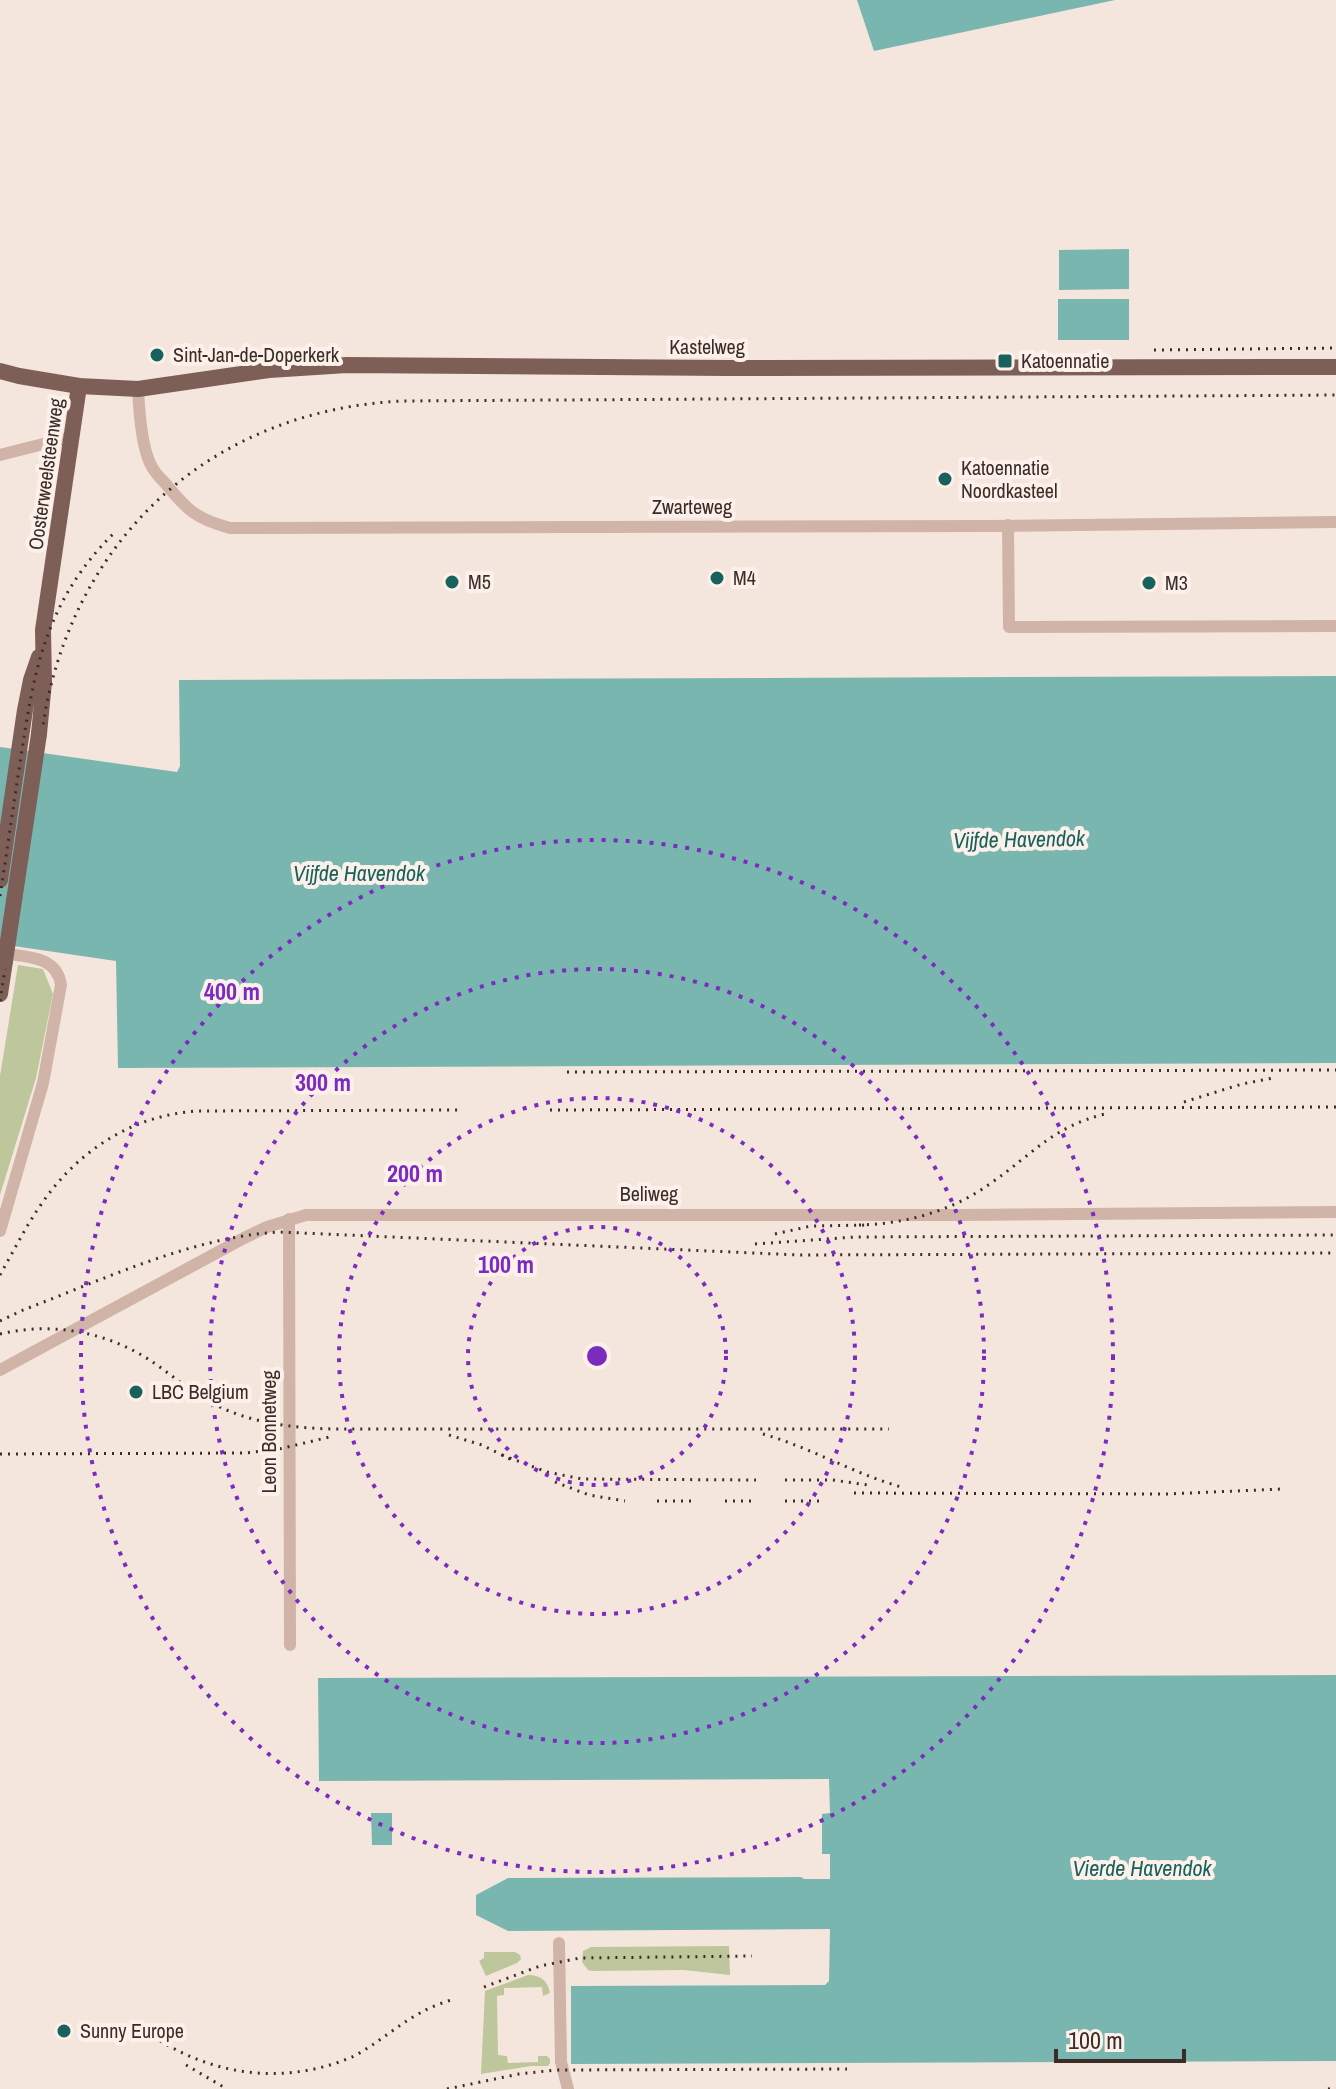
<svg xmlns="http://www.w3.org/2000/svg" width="1336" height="2089" font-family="'Archivo Narrow',sans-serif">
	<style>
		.green { fill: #bec69b }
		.water { fill: #79b6af }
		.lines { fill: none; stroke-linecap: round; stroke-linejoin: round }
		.minor { stroke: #cfb4a7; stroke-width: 12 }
		.major { stroke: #7e5f58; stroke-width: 16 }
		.rail { stroke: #3b2c28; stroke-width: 3; stroke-dasharray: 2 6; stroke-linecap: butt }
		.major-bridge { stroke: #7e5f58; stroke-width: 16 }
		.ring { fill: none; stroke: #7b2cbf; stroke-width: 4; stroke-dasharray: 4 8 }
		.poi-dot { fill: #19615c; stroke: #fcf1ea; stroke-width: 3 }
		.labels { text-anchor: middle; stroke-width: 8; stroke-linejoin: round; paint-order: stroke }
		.street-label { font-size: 20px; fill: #3b2c28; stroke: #fcf1ea }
		.poi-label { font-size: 20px; fill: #3b2c28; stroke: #fcf1ea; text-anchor: start }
		.water-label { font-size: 22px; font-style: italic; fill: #19615c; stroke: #fcf1ea }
		.centre { fill: #7b2cbf; stroke: #fcf1ea; stroke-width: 4 }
		.ring-label { font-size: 24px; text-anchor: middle; font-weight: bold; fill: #7b2cbf; stroke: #fcf1ea; stroke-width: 8; stroke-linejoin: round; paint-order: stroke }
	</style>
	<rect width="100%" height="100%" fill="#f5e6dd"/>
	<g class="green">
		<polygon points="18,965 43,969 53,994 36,1078 0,1195 0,1076"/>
		<polygon points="729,1946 730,1975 684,1970 592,1971 588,1970 582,1962 583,1951 591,1947"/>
		<polygon points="484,1952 515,1952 520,1955 521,1959 517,1963 486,1976 479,1961 484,1958"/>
		<path d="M528,1975c13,0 20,6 22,18l-7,3 -1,-9 -38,1v7l-7,1 1,59 9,1 1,7 30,-1v-6h9l3,3v4l-2,3h-17l-50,8 4,-83z"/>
	</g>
	<g class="water">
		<polygon points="857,0 1115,0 874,51"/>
		<polygon points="1129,249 1129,289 1059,290 1059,250"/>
		<rect x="1058" y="299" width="71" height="41"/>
		<polygon points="1336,676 1336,1063 118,1068 116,961 0,944 0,747 177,772 180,766 179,680"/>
		<polygon points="1336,1675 1336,2061 571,2064 571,1986 825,1985 829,1981 830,1929 508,1931 476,1915 476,1895 508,1878 801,1877 804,1879 830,1879 830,1854 822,1854 822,1814 830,1813 829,1779 319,1781 318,1678"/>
		<polygon points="371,1813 392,1813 392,1845 372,1845"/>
	</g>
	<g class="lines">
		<g class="minor">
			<path d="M138,389c1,21 3,55 12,74 3,8 9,14 15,20 22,27 31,36 65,45l759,-2 347,-4"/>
			<polyline points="0,455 71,437"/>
			<polyline points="1008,525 1009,627 1336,626"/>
			<path d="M0,953c25,4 57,2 61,32l-18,98 -43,148"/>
			<polyline points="289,1219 290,1645"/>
			<polyline points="0,1370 244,1238 267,1227 306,1215 959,1215 1336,1212"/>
			<polyline points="559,1943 561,2062 568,2089"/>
		</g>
		<g class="major">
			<polyline points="0,371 19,376 79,386 138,389 269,370 347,365 726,368 1336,367"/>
			<polyline points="39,734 44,682 43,630 79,386"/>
			<polyline points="0,880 25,710 31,680 39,657"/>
			<polyline points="0,994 5,961"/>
		</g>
		<g class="rail">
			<polyline points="1154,350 1336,348"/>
			<path d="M0,896c7,-44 13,-88 20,-133 14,-93 25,-162 95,-231"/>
			<path d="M0,1001l46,-294c36,-179 173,-297 356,-306l934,-6"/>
			<polyline points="567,1072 1336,1070"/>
			<polyline points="1184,1102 1242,1084 1273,1078"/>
			<polyline points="550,1110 1336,1107"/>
			<path d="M859,1225c46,-1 94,-14 132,-42 42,-29 61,-56 114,-69"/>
			<polyline points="775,1234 811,1226 870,1225"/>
			<polyline points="755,1244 855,1237 1336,1235"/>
			<path d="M0,1275c13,-23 25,-47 40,-69 37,-55 92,-91 158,-95l262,-1"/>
			<path d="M0,1321l23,-11c82,-31 169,-73 256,-78l520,23 537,-2"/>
			<path d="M0,1334c50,-12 104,-3 148,25 22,14 42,33 66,45 36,19 78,24 119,25h556"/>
			<path d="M763,1434c49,14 93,41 142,54"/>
			<polyline points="449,1435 482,1445 512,1460"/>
			<polyline points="0,1454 245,1453 279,1449 334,1436"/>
			<polyline points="502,1455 547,1472 582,1479 756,1480"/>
			<polyline points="785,1480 833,1480 868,1485"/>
			<polyline points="555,1482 589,1495 625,1501"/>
			<polyline points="854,1493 1167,1494 1282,1489"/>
			<polyline points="657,1501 691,1501"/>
			<polyline points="725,1501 756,1501"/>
			<polyline points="785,1501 825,1501"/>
			<polyline points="484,1987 540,1966 580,1958 752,1956"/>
			<path d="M134,2022c62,51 143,67 218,35 24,-12 44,-31 68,-44 10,-6 22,-10 34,-14"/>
			<polyline points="186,2065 227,2089"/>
			<polyline points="447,2089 519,2074 556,2070 847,2069"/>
			<polyline points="1328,2089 1336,2088"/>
		</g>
		<polyline class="major-bridge" points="5,961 39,734"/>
	</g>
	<g class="ring">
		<circle cx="597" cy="1356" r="129"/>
		<circle cx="597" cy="1356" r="258"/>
		<circle cx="597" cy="1356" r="387"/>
		<circle cx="597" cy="1356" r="516"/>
	</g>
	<g class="poi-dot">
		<circle cx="157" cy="355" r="8"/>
		<rect x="997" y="353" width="16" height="16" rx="4"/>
		<circle cx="945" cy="479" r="8"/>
		<circle cx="717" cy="578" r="8"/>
		<circle cx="452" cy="582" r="8"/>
		<circle cx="1149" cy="583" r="8"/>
		<circle cx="136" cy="1392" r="8"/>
		<circle cx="64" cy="2031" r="8"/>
	</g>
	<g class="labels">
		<g class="street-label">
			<text x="707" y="354">Kastelweg</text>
			<text transform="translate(46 474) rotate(-82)" y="7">Oosterweelsteenweg</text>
			<text x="692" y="514">Zwarteweg</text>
			<text x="649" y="1201">Beliweg</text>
			<text transform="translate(269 1432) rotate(-90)" y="7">Leon Bonnetweg</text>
		</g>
		<g class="poi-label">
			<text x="173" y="362">Sint-Jan-de-Doperkerk</text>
			<text x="1021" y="368">Katoennatie</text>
			<text x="961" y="475">Katoennatie<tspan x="961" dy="23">Noordkasteel</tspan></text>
			<text x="733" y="585">M4</text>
			<text x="468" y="589">M5</text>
			<text x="1165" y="590">M3</text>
			<text x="152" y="1399">LBC Belgium</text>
			<text x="80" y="2038">Sunny Europe</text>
		</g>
		<g class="water-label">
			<text transform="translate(1019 839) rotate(-1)" y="8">Vijfde Havendok</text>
			<text x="359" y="881">Vijfde Havendok</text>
			<text x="1142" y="1876">Vierde Havendok</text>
		</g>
	</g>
	<circle cx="597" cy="1356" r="12" class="centre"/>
	<g class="ring-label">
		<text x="232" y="1000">400 m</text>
		<text x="323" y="1091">300 m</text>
		<text x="415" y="1182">200 m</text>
		<text x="506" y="1273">100 m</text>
	</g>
	<path d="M1056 2049v12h128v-12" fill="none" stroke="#3b2c28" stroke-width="4"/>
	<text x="1068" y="2049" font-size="24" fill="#3b2c28" stroke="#fcf1ea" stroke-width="6" paint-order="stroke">100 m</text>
</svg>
